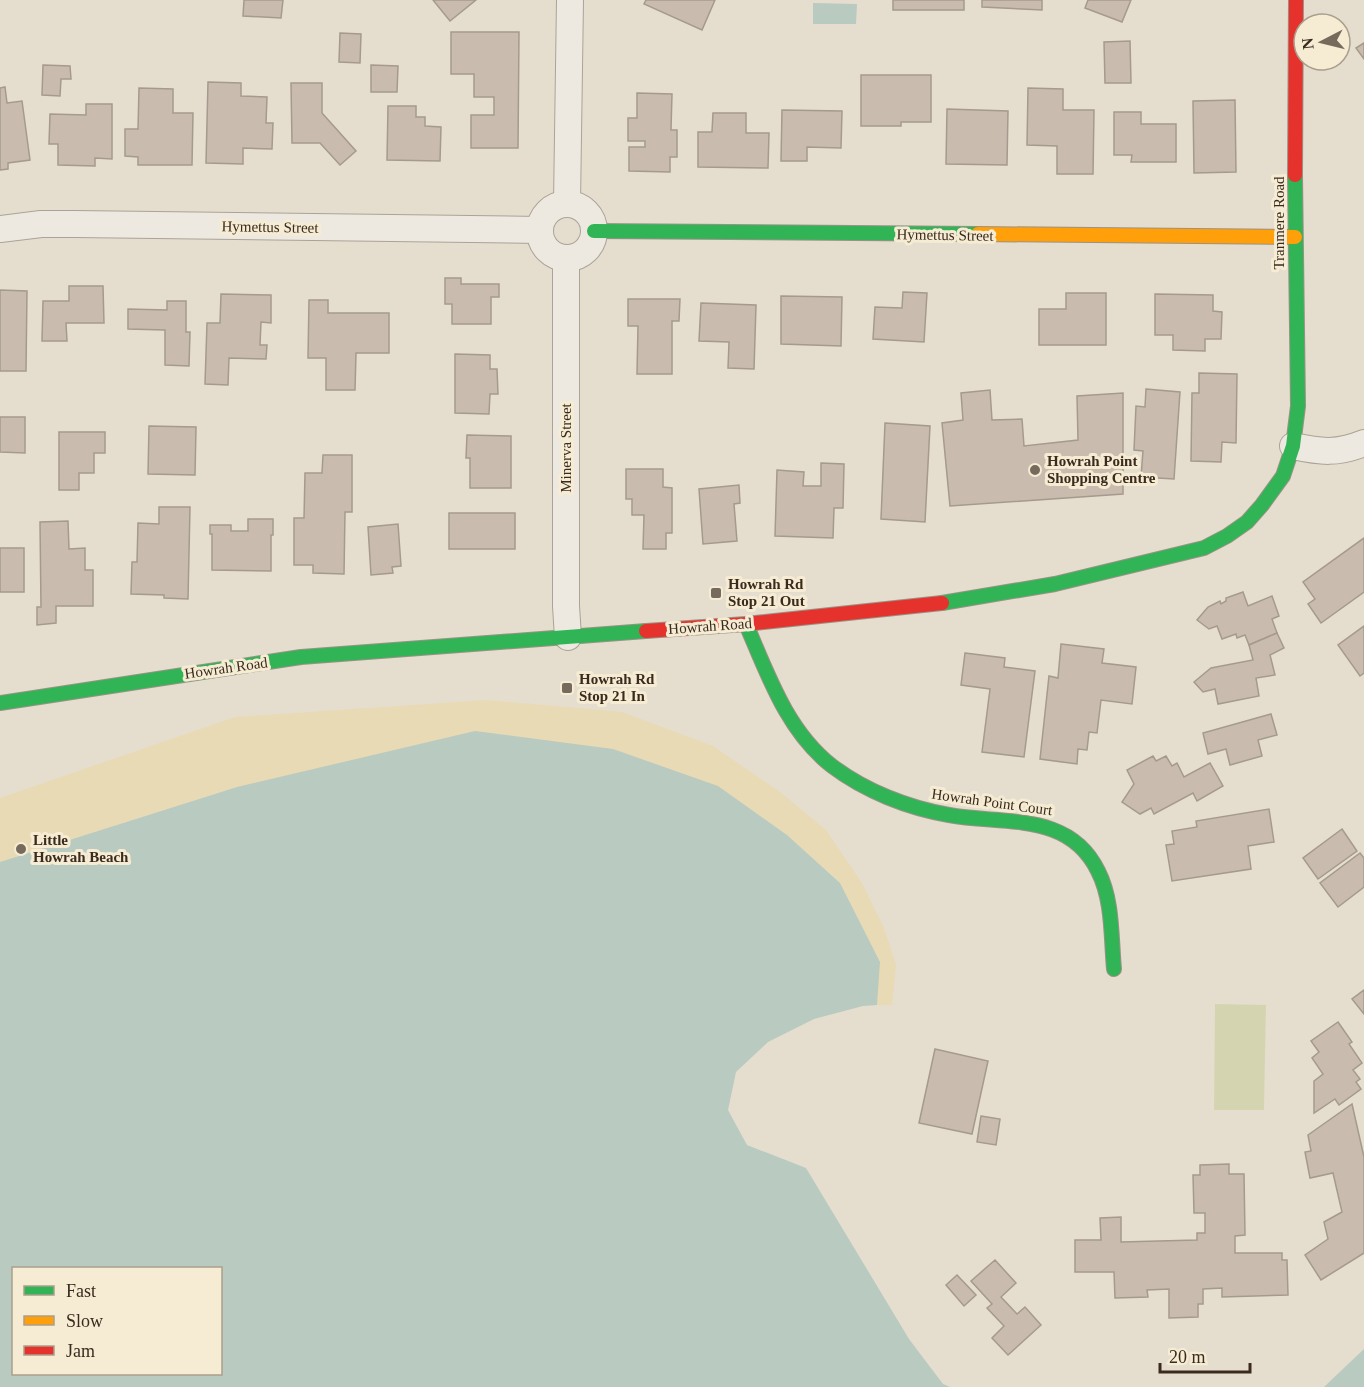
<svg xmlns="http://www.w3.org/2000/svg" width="1364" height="1387" font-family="'Times New Roman',serif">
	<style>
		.green { fill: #d4d5b0 }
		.sand { fill: #e8dab5 }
		.water { fill: #b9cac0; fill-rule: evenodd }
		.building { fill: #c9bcaf; stroke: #a59a8d; stroke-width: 1.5 }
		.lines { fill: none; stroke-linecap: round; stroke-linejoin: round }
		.street-casing { stroke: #aaa397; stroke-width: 28 }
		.fast-casing { stroke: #9a9286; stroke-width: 16 }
		.slow-casing { stroke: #9a9286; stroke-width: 16 }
		.jam-casing { stroke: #9a9286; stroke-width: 16 }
		.street { stroke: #ede9e0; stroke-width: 26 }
		.fast { stroke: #30b455; stroke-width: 14 }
		.slow { stroke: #ff9f0a; stroke-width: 14 }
		.jam { stroke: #e5322d; stroke-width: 14 }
		.poi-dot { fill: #766a5c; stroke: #f6ecd4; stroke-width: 2 }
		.labels { text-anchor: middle; stroke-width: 6; stroke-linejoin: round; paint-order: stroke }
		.street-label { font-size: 15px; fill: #3a2b1e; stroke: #f6ecd4 }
		.poi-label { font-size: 15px; font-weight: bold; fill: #3a2b1e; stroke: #f6ecd4; text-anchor: start }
	</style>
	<rect width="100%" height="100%" fill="#e5dece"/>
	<polygon class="green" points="1215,1004 1266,1005 1264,1110 1214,1110"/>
	<polygon class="sand" points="487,700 622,712 713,746 780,792 826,830 862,883 884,928 896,965 892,1005 877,1005 879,962 840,883 787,835 718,787 237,787 0,862 0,798 235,717"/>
	<g class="water">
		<polygon points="813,3 857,4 856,24 813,24"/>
		<path d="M475,731l138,18 105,37 69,49 53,48 40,79 -3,43 -14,1 -49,13 -46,23 -32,30 -8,38 19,35 59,23 103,171 34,45 7,3h-950v-525l237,-75zM220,1268v106h-206v-106z"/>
		<polygon points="1364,1349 1364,1387 1324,1387"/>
	</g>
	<g class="building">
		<polygon points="244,0 283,0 281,18 243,16"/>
		<polygon points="433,0 476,0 450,21"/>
		<polygon points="646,0 715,0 702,30 644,4"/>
		<rect x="893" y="0" width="71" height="10"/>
		<polygon points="982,0 1042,0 1042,10 982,7"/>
		<polygon points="1088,0 1131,0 1122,22 1085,8"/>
		<polygon points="451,32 519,32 518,148 471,148 471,115 494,115 494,97 474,97 474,74 451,74"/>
		<polygon points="340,33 361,34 360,63 339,62"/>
		<polygon points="1130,41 1131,83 1105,83 1104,42"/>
		<polygon points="1364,43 1364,59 1356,48"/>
		<polygon points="43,65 70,66 71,79 61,79 60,96 42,95"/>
		<polygon points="371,65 398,66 397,92 371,92"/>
		<polygon points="861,75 931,75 931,122 901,122 901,126 861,126"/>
		<polygon points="208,82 241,83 241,96 267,97 266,123 273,123 272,149 243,148 243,164 206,163"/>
		<polygon points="291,83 322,83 322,113 356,151 340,165 320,143 292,143"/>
		<polygon points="5,87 7,103 22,101 30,160 8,163 8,169 0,170 0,88"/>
		<polygon points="139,88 173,89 173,113 193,113 192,165 138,165 138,157 125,156 125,129 138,129"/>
		<polygon points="1028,88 1063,89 1063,110 1094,110 1093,174 1057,174 1057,146 1027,145"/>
		<polygon points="637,93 672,94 671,130 677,130 677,157 670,157 670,172 629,171 629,147 645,147 645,141 628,141 628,118 637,118"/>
		<polygon points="1235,100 1236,172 1194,173 1193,101"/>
		<polygon points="86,104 112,104 112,159 95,158 95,166 58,165 58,144 49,144 50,114 86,115"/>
		<polygon points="388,106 416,106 416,117 425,117 425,126 441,127 440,161 387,160"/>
		<polygon points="947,109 1008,111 1007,165 946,164"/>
		<polygon points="782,110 842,111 841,148 807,147 807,161 781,161"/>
		<polygon points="1114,112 1141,112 1141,124 1176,124 1176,162 1131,162 1132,155 1114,155"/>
		<polygon points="713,113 746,113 746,133 769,133 768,168 698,167 698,132 712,132"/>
		<polygon points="445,278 461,278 461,284 499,284 499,297 491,297 491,324 452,324 452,304 445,304"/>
		<polygon points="69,286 103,286 104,323 66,323 67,341 42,341 43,301 69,301"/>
		<polygon points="0,290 27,291 26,371 0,371"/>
		<polygon points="903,292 927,293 924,342 873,339 875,307 902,308"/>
		<polygon points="1066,293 1106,293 1106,345 1039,345 1039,309 1066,309"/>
		<polygon points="221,294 271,295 271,323 261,322 260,345 267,345 266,359 229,358 228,385 205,384 207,323 220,323"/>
		<polygon points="1155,294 1213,295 1213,311 1222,312 1221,339 1205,339 1205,351 1173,350 1173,335 1155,335"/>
		<polygon points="781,296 842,297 841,346 781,344"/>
		<polygon points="628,299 680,299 679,321 672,321 672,374 637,374 638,326 628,326"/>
		<polygon points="309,300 328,300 328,313 389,313 389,353 356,353 355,390 326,390 326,358 308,358"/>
		<polygon points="167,301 186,301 186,332 190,332 189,366 165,365 165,330 128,329 128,309 167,310"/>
		<polygon points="701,303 756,305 754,369 728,368 729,342 699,341"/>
		<polygon points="455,354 490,355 490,369 497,369 498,394 490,394 489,414 455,413"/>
		<polygon points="1199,373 1237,374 1236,443 1222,442 1221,462 1191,461 1192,393 1199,393"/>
		<polygon points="1146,389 1180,392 1174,479 1141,477 1143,451 1134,450 1136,406 1145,407"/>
		<polygon points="990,390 992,420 1022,419 1024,446 1078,440 1077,396 1123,393 1123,494 950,506 942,423 963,420 961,393"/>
		<polygon points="0,417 25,417 25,453 0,452"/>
		<polygon points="885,423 930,426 925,522 881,519"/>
		<polygon points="149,426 196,427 195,475 148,474"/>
		<polygon points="59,432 105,432 105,453 94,453 94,473 79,473 79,490 59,490"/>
		<polygon points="467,435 511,436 511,488 470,488 470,458 466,458"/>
		<polygon points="323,455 352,455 352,512 345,512 344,574 313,573 313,565 294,565 294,518 304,518 305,473 322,473"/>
		<polygon points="821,463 844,464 843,508 834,508 833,538 775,536 777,470 804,472 803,486 821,486"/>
		<polygon points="626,469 663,469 663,487 672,488 672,533 666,533 666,549 643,549 644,515 632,515 632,499 626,499"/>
		<polygon points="739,485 740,503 734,504 737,541 703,544 699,489"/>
		<polygon points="159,507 190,507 188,599 164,598 164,595 131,594 132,562 137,562 138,523 159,524"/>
		<rect x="449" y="513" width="66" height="36"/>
		<polygon points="248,519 273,519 273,535 271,535 271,571 212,570 212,534 210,534 210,525 231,525 231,531 248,531"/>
		<polygon points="68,521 69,549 85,548 85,570 93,570 93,606 56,606 56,623 37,625 37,607 41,607 40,522"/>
		<polygon points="398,524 401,566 392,567 393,573 371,575 368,527"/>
		<polygon points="1364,538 1364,592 1321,623 1308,604 1315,599 1303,582"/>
		<rect x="0" y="548" width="24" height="44"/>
		<polygon points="1243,592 1248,606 1272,596 1279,616 1272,619 1277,633 1249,645 1245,635 1237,638 1236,634 1222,639 1217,626 1209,629 1197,620 1208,607 1220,601 1221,604 1226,601 1226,598"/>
		<polygon points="1364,626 1364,673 1360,676 1338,645"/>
		<polygon points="1277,633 1284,648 1270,655 1275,675 1256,678 1259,696 1218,704 1215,689 1203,692 1194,682 1211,668 1253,660 1249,645"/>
		<polygon points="1061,644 1104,649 1102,663 1136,667 1132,704 1101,700 1097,733 1089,732 1087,750 1078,749 1077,764 1040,759 1049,676 1058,678"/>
		<polygon points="965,653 1005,658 1004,667 1035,671 1024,757 982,752 990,689 961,685"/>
		<polygon points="1271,714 1277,735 1258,740 1262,756 1230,765 1226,749 1208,754 1203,733"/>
		<polygon points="1153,756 1156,761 1166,756 1172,766 1177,763 1184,777 1210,763 1223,786 1197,801 1193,793 1154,814 1151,808 1140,814 1122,802 1134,784 1127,770"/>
		<polygon points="1269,809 1274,842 1248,846 1251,869 1172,881 1166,845 1174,844 1172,831 1197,827 1196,821"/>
		<polygon points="1342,829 1357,851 1318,879 1303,858"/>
		<polygon points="1360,853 1364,858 1364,887 1338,907 1320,883"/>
		<polygon points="1364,990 1364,1014 1352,999"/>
		<polygon points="1338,1022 1352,1042 1349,1044 1362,1063 1353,1070 1360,1079 1356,1082 1361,1089 1339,1105 1335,1099 1314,1113 1314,1081 1323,1074 1312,1058 1319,1052 1311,1041"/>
		<polygon points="935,1049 988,1061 972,1134 919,1123"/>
		<polygon points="1352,1104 1364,1157 1364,1253 1321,1280 1305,1255 1328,1239 1324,1222 1342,1212 1333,1173 1310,1178 1305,1152 1311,1151 1308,1135"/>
		<polygon points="981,1116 1000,1119 996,1145 977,1142"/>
		<polygon points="1229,1164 1229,1174 1244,1174 1245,1235 1235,1236 1235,1253 1282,1253 1282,1260 1287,1260 1288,1295 1222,1297 1222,1288 1203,1289 1203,1304 1198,1304 1198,1317 1169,1318 1169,1289 1147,1290 1148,1297 1115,1298 1114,1272 1075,1272 1075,1240 1101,1240 1100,1218 1121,1217 1121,1242 1197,1240 1197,1233 1205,1233 1205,1213 1194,1213 1193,1175 1200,1175 1200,1165"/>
		<polygon points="995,1260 1016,1283 1001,1297 1017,1314 1025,1307 1041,1325 1008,1355 992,1338 1004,1326 987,1308 992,1304 971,1281"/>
		<polygon points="957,1275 976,1295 964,1306 946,1285"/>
	</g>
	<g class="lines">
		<g class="street-casing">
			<g id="street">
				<polyline points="567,203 570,0"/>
				<circle cx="567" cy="231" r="27"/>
				<polyline points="0,229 41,224 75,224 540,230"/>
				<polyline points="566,258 566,606 568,637"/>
				<path d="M1293,446c28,6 44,8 71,-3"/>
			</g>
		</g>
		<g class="fast-casing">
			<g id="fast">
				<polyline points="594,231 978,234"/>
				<polyline points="942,603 1055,584 1204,548 1227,536 1247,522 1262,505 1283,476 1293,446 1298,406 1295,175"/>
				<path d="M746,624c22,51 41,107 86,142 33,25 76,42 117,49 54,10 120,-4 149,56 15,29 13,66 16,98"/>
				<polyline points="0,703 301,657 646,631"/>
			</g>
		</g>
		<g class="slow-casing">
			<polyline id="slow" points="978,234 1295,237"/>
		</g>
		<g class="jam-casing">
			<g id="jam">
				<polyline points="1295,175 1296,0"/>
				<polyline points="646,631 746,624 942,603"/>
			</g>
		</g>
		<use href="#street" class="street"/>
		<use href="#fast" class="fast"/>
		<use href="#slow" class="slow"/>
		<use href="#jam" class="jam"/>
	</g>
	<g class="poi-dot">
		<circle cx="1035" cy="470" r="6"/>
		<rect x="710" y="587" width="12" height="12" rx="3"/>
		<rect x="561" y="682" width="12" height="12" rx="3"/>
		<circle cx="21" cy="849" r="6"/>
	</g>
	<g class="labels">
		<g class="street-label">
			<text transform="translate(1279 223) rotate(-90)" y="5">Tranmere Road</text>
			<text transform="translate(270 227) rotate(1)" y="5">Hymettus Street</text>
			<text transform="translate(945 235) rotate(1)" y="5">Hymettus Street</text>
			<text transform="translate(566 448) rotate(-90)" y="5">Minerva Street</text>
			<text transform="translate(710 626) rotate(-4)" y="5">Howrah Road</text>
			<text transform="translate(226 668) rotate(-8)" y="5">Howrah Road</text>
			<text transform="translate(992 802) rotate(8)" y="5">Howrah Point Court</text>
		</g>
		<g class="poi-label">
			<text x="1047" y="466">Howrah Point<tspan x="1047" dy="17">Shopping Centre</tspan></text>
			<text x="728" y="589">Howrah Rd<tspan x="728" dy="17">Stop 21 Out</tspan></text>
			<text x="579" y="684">Howrah Rd<tspan x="579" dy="17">Stop 21 In</tspan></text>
			<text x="33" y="845">Little<tspan x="33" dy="17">Howrah Beach</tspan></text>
		</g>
	</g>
	<rect x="12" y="1267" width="210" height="108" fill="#f6ecd4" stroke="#ab9f8b" stroke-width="1.5"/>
	<rect x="24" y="1286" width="30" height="9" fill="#30b455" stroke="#ab9f8b" stroke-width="1.5"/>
	<text x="66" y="1297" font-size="18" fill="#3a2b1e">Fast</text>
	<rect x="24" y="1316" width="30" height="9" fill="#ff9f0a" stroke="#ab9f8b" stroke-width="1.5"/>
	<text x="66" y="1327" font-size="18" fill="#3a2b1e">Slow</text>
	<rect x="24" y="1346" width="30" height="9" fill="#e5322d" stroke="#ab9f8b" stroke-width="1.5"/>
	<text x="66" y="1357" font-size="18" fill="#3a2b1e">Jam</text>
	<g transform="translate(1322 42) rotate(263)"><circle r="28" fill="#f6ecd4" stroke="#ab9f8b" stroke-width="1.5"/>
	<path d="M0-4.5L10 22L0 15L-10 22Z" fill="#766a5c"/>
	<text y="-9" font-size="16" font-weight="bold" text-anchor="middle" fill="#3a2b1e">N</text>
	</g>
	<path d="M1160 1363v9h90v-9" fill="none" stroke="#3a2b1e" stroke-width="3"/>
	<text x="1169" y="1363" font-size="18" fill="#3a2b1e" stroke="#f6ecd4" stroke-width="4.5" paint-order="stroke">20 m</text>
</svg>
